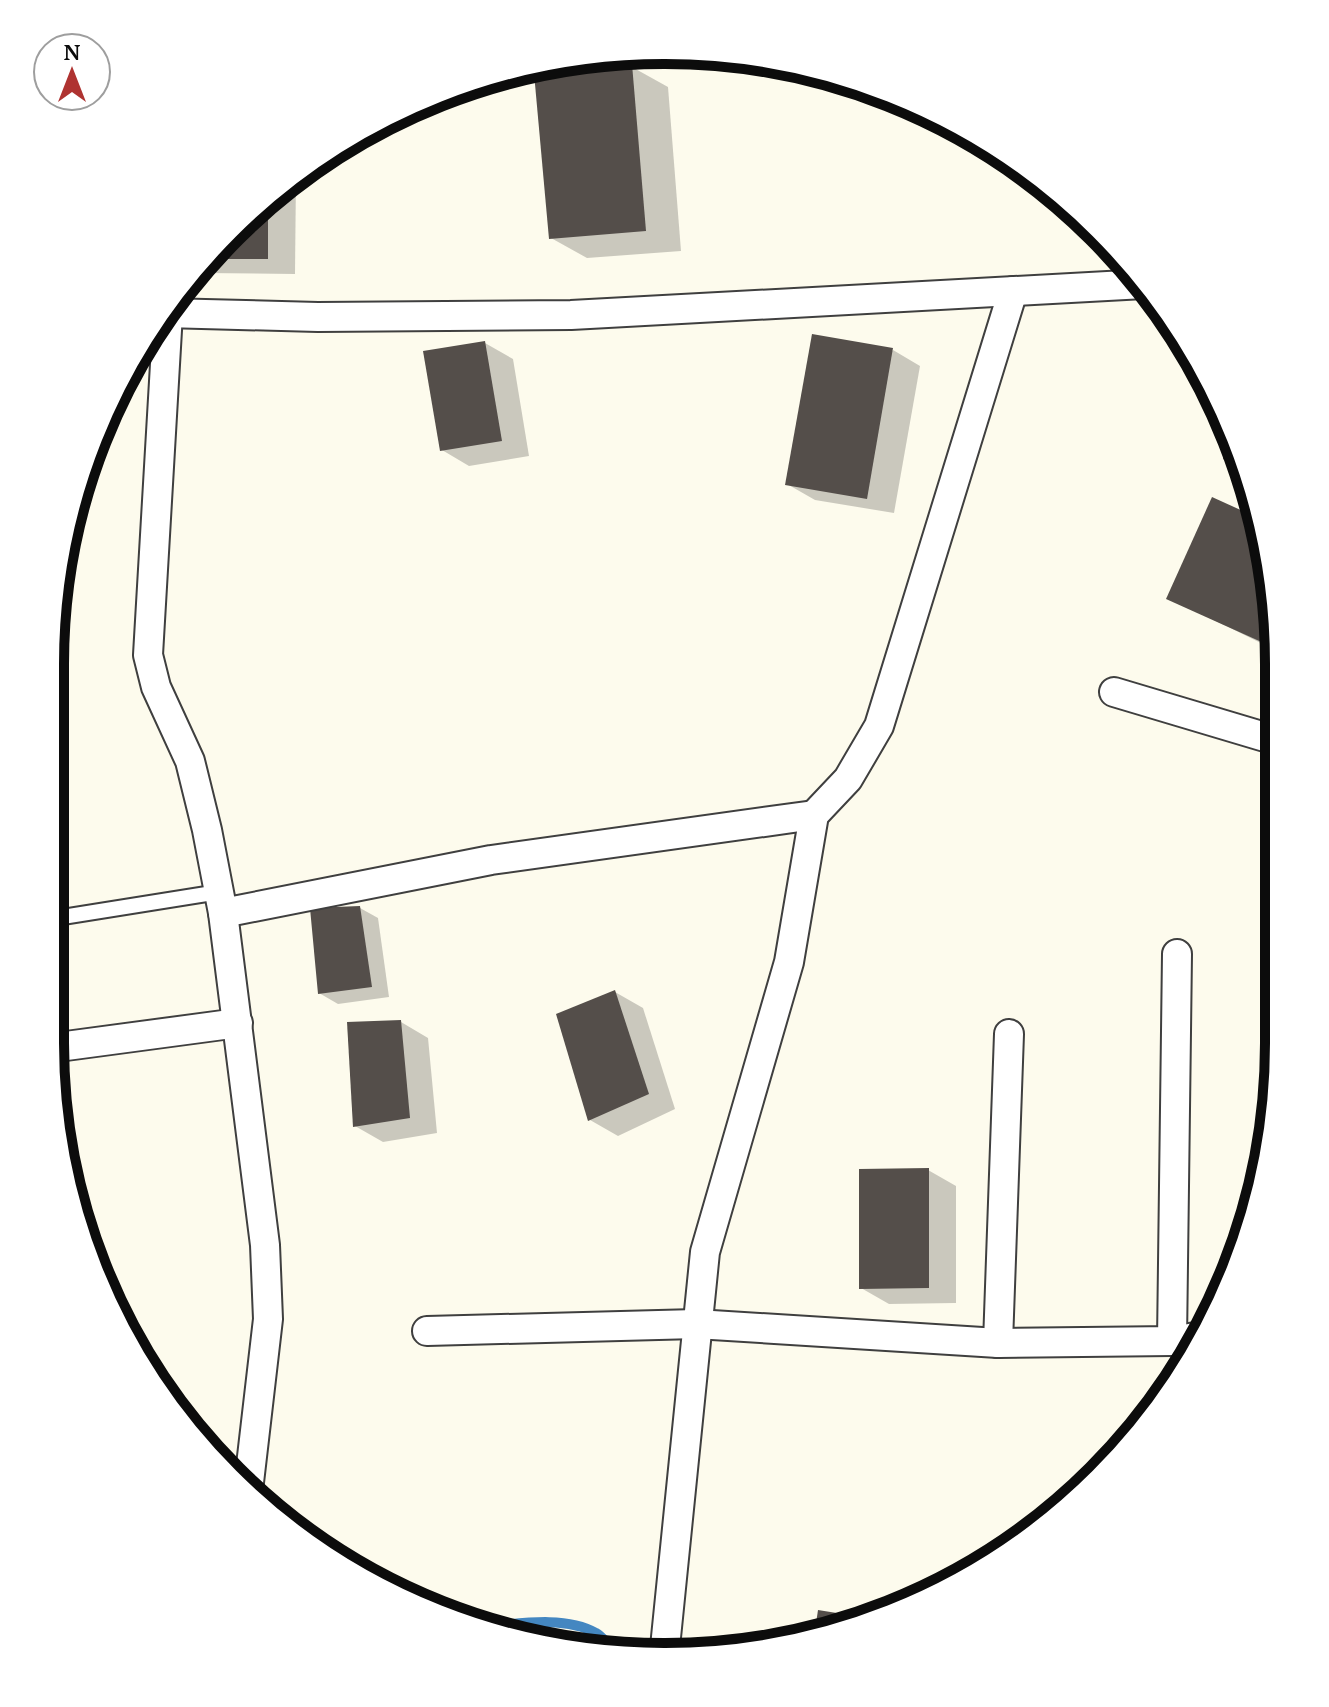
<svg xmlns="http://www.w3.org/2000/svg" width="1329" height="1707" font-family="'PT Serif',serif">
	<style>
		.shadow { fill: #0003 }
		.lines { fill: none; stroke-linecap: round; stroke-linejoin: round }
		.stream { stroke: #4487c1; stroke-width: 10 }
		.building { fill: #544e4a }
		.service-casing { stroke: #3f3f3f; stroke-width: 18 }
		.minor-casing { stroke: #3f3f3f; stroke-width: 32 }
		.service { stroke: #fff; stroke-width: 14 }
		.minor { stroke: #fff; stroke-width: 28 }
		.rim { fill: none; stroke: #0c0c0c; stroke-width: 10 }
	</style>
	<rect width="100%" height="100%" fill="#fdfbed"/>
	<g class="shadow">
		<polygon points="632,67 668,87 681,251 587,258 551,238"/>
		<polygon points="296,176 295,274 201,273 196,270 260,202"/>
		<polygon points="485,343 513,359 529,456 469,466 442,450"/>
		<polygon points="893,350 920,366 894,513 815,500 787,484"/>
		<polygon points="1213,500 1257,519 1278,624 1277,651 1169,598"/>
		<polygon points="360,908 378,918 389,997 338,1004 319,993"/>
		<polygon points="615,992 643,1008 675,1109 618,1136 590,1120"/>
		<polygon points="401,1022 428,1038 437,1133 383,1142 355,1126"/>
		<polygon points="928,1170 956,1186 956,1303 889,1304 861,1288"/>
		<polygon points="820,1613 865,1619 816,1637"/>
	</g>
	<g class="lines">
		<path class="stream" d="M483,1627c33,-3 82,-12 113,6 6,3 12,12 18,17"/>
	</g>
	<g class="building">
		<polygon points="632,64 646,231 549,239 534,73"/>
		<polygon points="268,196 268,259 207,259 260,202"/>
		<polygon points="812,334 893,348 867,499 785,485"/>
		<polygon points="485,341 502,441 440,451 423,351"/>
		<polygon points="1233,437 1247,467 1247,470 1223,459"/>
		<polygon points="1212,497 1256,517 1278,624 1277,649 1166,599"/>
		<polygon points="360,906 372,987 318,994 310,908"/>
		<polygon points="615,990 649,1094 588,1121 556,1014"/>
		<polygon points="401,1020 410,1118 353,1127 347,1022"/>
		<polygon points="929,1168 929,1288 859,1289 859,1169"/>
		<polygon points="818,1610 868,1618 814,1637"/>
	</g>
	<g class="lines">
		<g class="service-casing">
			<polyline id="service" points="50,919 219,892"/>
		</g>
		<g class="minor-casing">
			<g id="minor">
				<polyline points="165,313 318,317 571,315 1144,284"/>
				<polyline points="168,313 148,655 156,687 190,761 207,830 223,913 265,1245 268,1319 248,1491"/>
				<polyline points="1114,692 1275,740"/>
				<polyline points="223,913 491,860 814,815"/>
				<polyline points="51,1048 238,1023"/>
				<polyline points="427,1331 696,1324 998,1343 1172,1341 1201,1336"/>
				<polyline points="1172,1341 1177,954"/>
				<polyline points="998,1343 1009,1034"/>
				<polyline points="664,1657 705,1252 789,962 814,815 848,779 879,726 1013,291"/>
			</g>
		</g>
		<use href="#service" class="service"/>
		<use href="#minor" class="minor"/>
	</g>
	<path d="M0 0H1329V1707H0ZM664 64H665A600 600 0 0 1 1265 664V1043A600 600 0 0 1 665 1643H664A600 600 0 0 1 64 1043V664A600 600 0 0 1 664 64Z" fill="#fff" fill-rule="evenodd"/>
	<path class="rim" d="M664 64H665A600 600 0 0 1 1265 664V1043A600 600 0 0 1 665 1643H664A600 600 0 0 1 64 1043V664A600 600 0 0 1 664 64Z"/>
	<g transform="translate(72 72)"><circle r="38" fill="#ffffff" stroke="#9e9e9e" stroke-width="2"/>
	<path d="M0-6L14 30L0 20L-14 30Z" fill="#af3331"/>
	<text y="-12" font-size="22" font-weight="bold" text-anchor="middle" fill="#0c0c0c">N</text>
	</g>
</svg>
